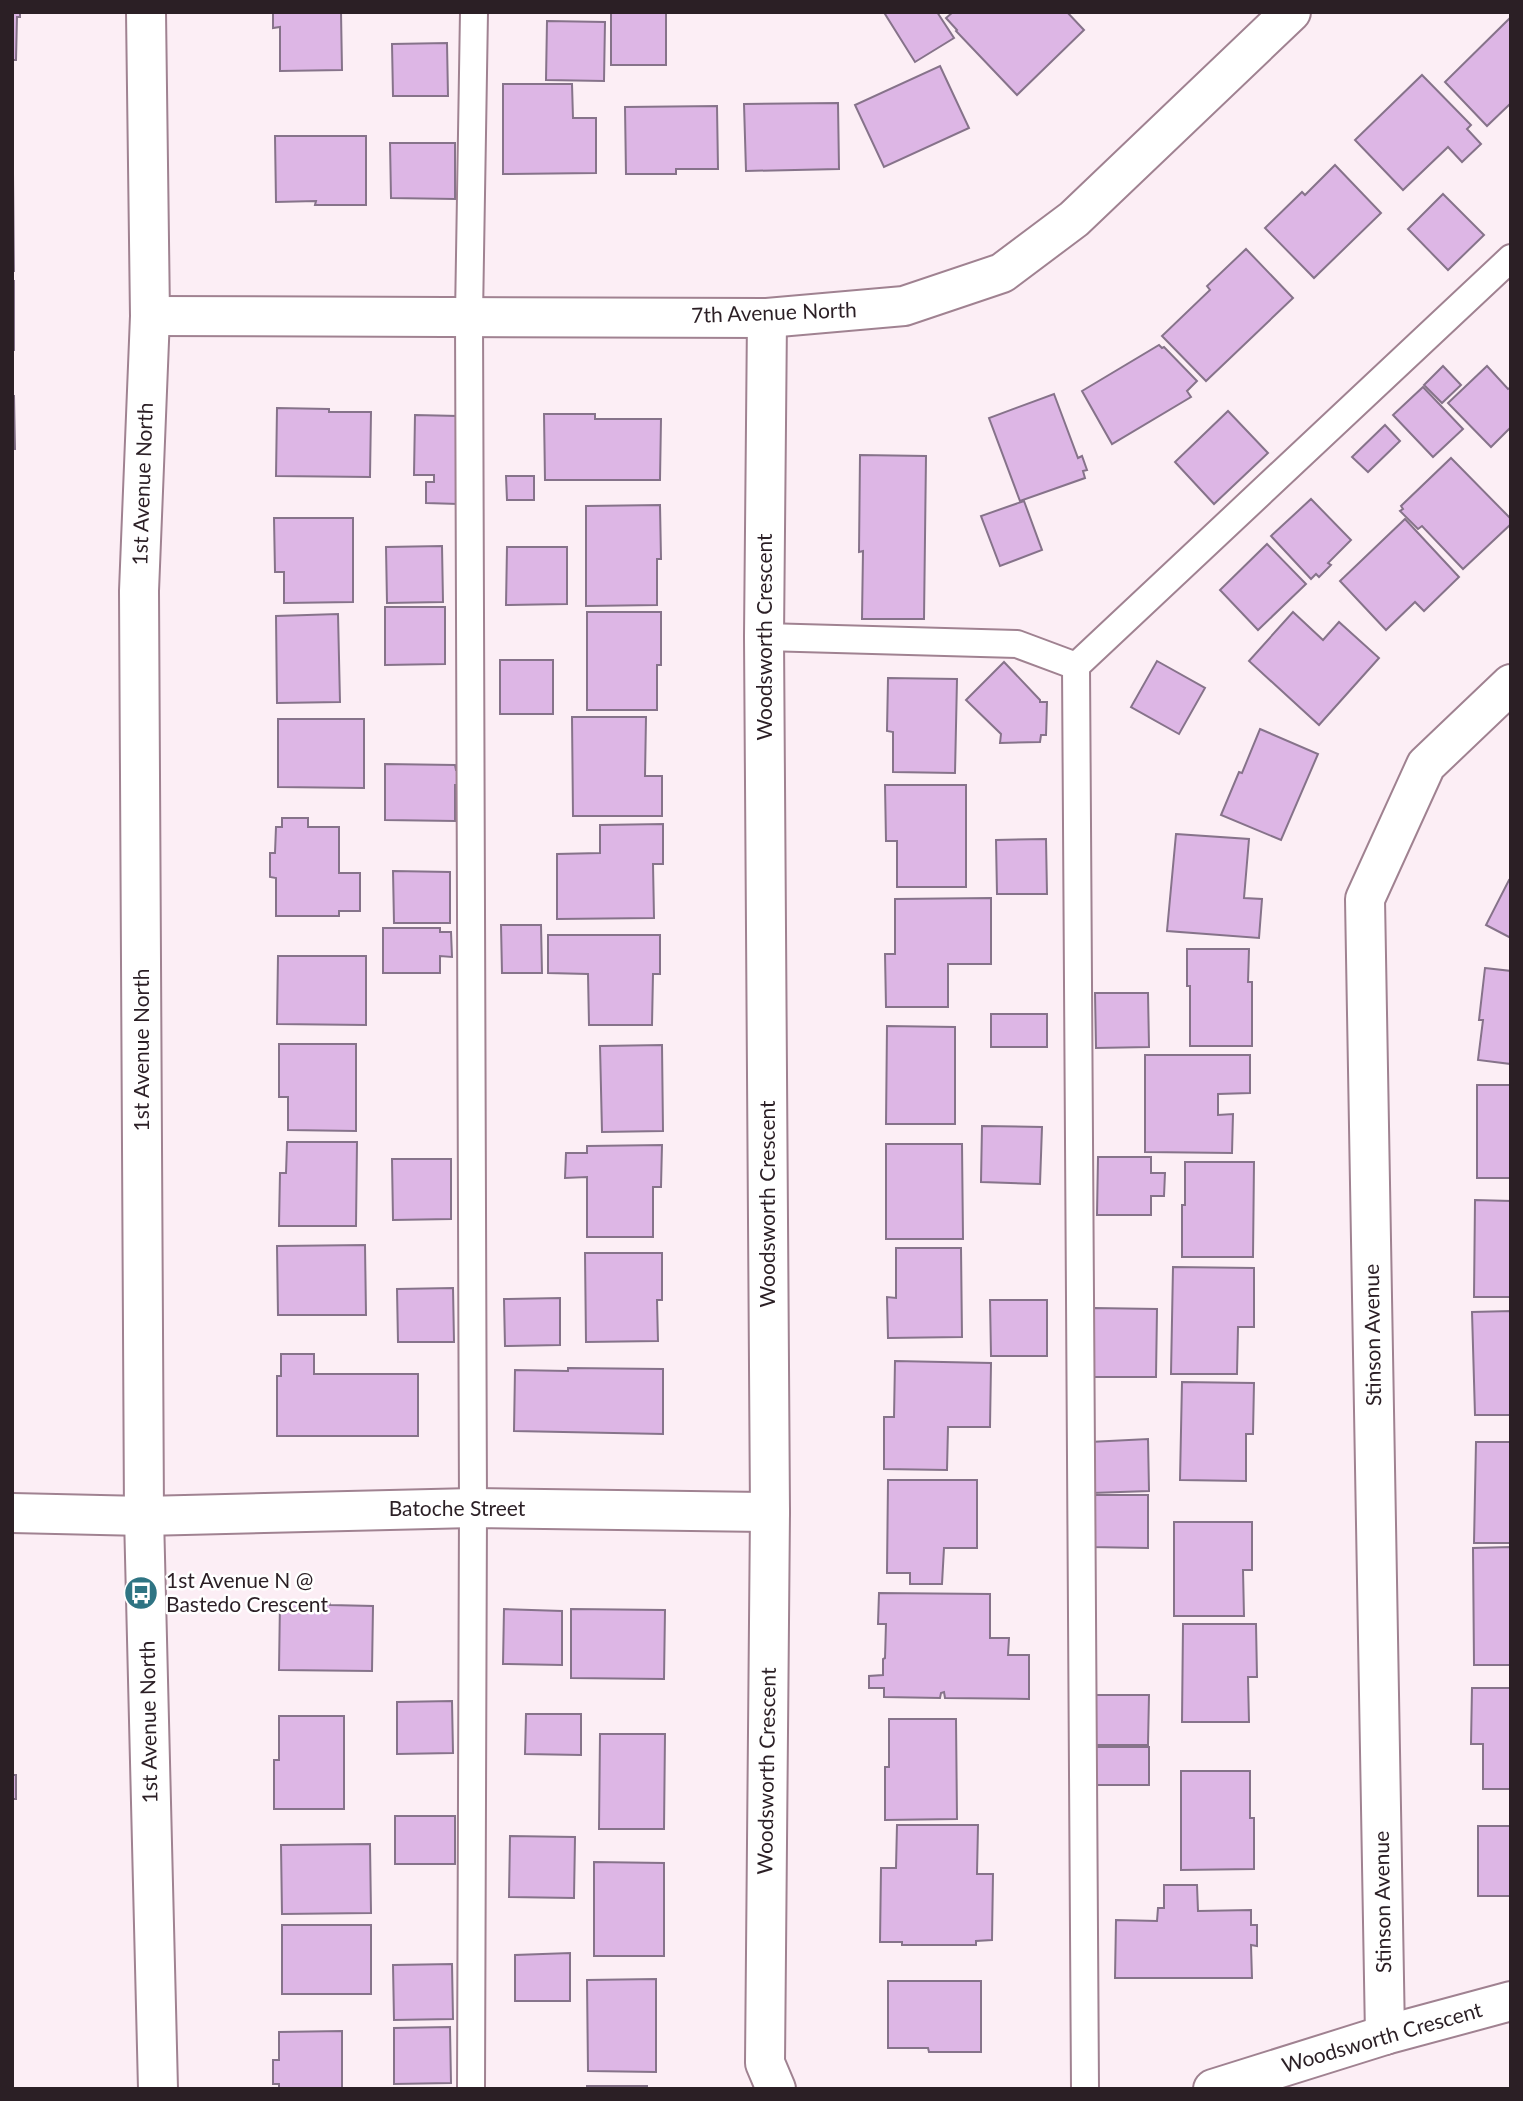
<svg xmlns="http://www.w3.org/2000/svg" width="1523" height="2101" font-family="Lato,sans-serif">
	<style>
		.building { fill: #ddb6e5; stroke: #86738a; stroke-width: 2 }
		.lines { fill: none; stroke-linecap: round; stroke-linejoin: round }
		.lane-casing { stroke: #a08291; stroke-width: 30 }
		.street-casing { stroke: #a08291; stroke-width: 42 }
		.secondary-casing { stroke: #a08291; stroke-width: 42 }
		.lane { stroke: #fff; stroke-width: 26 }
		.street { stroke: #fff; stroke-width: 38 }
		.secondary { stroke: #fff; stroke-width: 38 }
		.labels { text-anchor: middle; stroke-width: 5; stroke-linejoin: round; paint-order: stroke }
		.street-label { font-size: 21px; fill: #2b1f25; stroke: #fff }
		.poi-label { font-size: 21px; fill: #2b1f25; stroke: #fff; text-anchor: start }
	</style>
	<rect width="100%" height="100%" fill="#fceef5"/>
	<g class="building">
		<polygon points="12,12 20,12 20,17 17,17 16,60 12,60"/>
		<polygon points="273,12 341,12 342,70 280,71 280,27 273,28"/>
		<rect x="611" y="12" width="55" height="53"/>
		<polygon points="888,12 937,12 954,38 915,62 885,14"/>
		<polygon points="953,12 1067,12 1084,30 1017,95 956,31 957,30 946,18"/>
		<polygon points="1511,17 1511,103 1487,126 1445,82"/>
		<polygon points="547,21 605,22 604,81 546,80"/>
		<polygon points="447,43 448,96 393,96 392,44"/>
		<polygon points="940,66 969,128 884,167 855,105"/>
		<polygon points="1422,75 1471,125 1467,129 1481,144 1462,162 1448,147 1403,190 1355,140"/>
		<polygon points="503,84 572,84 573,118 596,118 596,173 503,174"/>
		<polygon points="838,103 839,169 746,171 744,104"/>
		<polygon points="717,106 718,169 676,169 676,174 626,174 625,107"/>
		<polygon points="275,136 366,136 366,205 315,205 316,201 276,202"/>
		<polygon points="390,143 455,143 455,199 391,198"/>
		<polygon points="1335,165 1381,213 1314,278 1265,228 1302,192 1305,195"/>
		<polygon points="13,173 14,271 12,271 12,173"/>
		<polygon points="1443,194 1484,235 1448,270 1408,229"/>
		<polygon points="1246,249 1293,298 1206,381 1162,336 1210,290 1207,286"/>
		<rect x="12" y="281" width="2" height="69"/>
		<polygon points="1159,345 1162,348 1164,347 1197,381 1187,391 1191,397 1112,444 1082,391"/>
		<polygon points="1443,366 1461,385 1442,403 1424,385"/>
		<polygon points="1487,366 1508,389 1511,387 1511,427 1491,447 1448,403"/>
		<polygon points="1423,387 1463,429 1433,457 1393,415"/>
		<polygon points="1054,394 1078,458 1082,456 1087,470 1083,471 1085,478 1020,501 989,418"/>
		<polygon points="12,396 14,396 15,449 12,449"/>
		<polygon points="277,408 329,409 329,412 371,412 370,477 276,476"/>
		<polygon points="1228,411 1268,453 1214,504 1175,462"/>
		<polygon points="544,414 595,414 595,419 661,419 660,480 545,480"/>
		<polygon points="415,415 458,416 458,504 426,503 426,482 434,482 434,475 414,475"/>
		<polygon points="1385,425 1400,441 1368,472 1352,457"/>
		<polygon points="860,455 926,456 924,619 862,619 863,551 859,552"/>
		<polygon points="1451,458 1511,519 1511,524 1463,569 1422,526 1418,529 1400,511 1403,509 1401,506"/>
		<polygon points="506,476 534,476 534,500 507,500"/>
		<polygon points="1311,499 1351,540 1328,563 1331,565 1319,577 1316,574 1311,579 1271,536"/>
		<polygon points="1024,501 1042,550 1000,566 981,516"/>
		<polygon points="660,505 661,559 657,559 657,605 586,606 586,506"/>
		<polygon points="274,518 353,518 353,602 284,603 284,572 275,572"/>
		<polygon points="1405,519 1459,577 1424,611 1415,602 1386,630 1340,581"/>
		<polygon points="1267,544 1306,584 1258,630 1220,590"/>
		<polygon points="442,546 443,602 387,603 386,547"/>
		<polygon points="507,547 567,547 567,604 506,605"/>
		<polygon points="385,607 445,607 445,664 385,665"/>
		<polygon points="587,612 661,612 661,665 657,665 657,710 587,710"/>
		<polygon points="1293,612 1323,640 1339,622 1379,658 1319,725 1249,661"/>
		<polygon points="338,614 340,702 277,703 276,616"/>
		<rect x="500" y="660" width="53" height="54"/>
		<polygon points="1157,661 1205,688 1179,734 1131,707"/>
		<polygon points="1004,662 1040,700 1040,702 1047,702 1046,735 1041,735 1040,742 1000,743 1001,734 966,700"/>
		<polygon points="888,678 957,679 955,773 893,772 893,732 887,731"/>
		<polygon points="572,717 646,717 645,776 662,776 662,816 573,816"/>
		<polygon points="278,719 364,719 364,788 278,787"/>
		<polygon points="1260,729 1318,754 1281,840 1221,815 1239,772 1242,773"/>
		<polygon points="385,764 455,765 456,770 461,770 461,785 455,785 455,821 385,820"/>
		<polygon points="885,785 966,785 966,887 897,887 897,841 886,841"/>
		<polygon points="282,818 308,818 308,827 339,827 339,873 360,873 360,911 339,911 339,916 276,916 276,878 270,877 270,853 275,853 276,827 282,827"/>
		<polygon points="663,824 663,864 653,864 654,918 557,919 557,854 600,853 600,825"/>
		<polygon points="1176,834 1249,839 1244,898 1262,899 1259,938 1167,931"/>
		<polygon points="1046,839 1047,894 997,894 996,840"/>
		<polygon points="393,871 450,872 450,923 394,923"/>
		<polygon points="1509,880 1511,881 1511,938 1486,925"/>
		<polygon points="991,898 991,964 948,964 948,1007 886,1007 885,954 895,954 895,899"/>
		<polygon points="501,925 541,925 542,973 502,973"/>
		<polygon points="383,928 440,928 440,932 451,932 452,957 440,956 440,973 383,973"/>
		<polygon points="548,935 660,935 660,974 653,974 652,1025 589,1025 588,974 548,973"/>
		<polygon points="1187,949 1249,949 1248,982 1252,982 1252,1046 1190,1046 1190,986 1187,986"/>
		<polygon points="278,956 366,956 366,1025 277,1024"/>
		<polygon points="1485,968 1511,971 1511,1064 1478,1060 1483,1020 1479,1020"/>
		<polygon points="1095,993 1148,993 1149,1047 1096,1048"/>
		<rect x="991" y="1014" width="56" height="33"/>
		<polygon points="887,1026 955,1027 955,1124 886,1124"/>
		<polygon points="279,1044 356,1044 356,1131 288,1130 288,1097 279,1097"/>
		<polygon points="662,1045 663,1131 602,1132 600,1046"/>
		<polygon points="1145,1055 1250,1055 1250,1093 1218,1094 1218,1115 1233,1114 1232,1153 1145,1152"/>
		<rect x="1477" y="1085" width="34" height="93"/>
		<polygon points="982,1126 1042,1127 1040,1184 981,1182"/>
		<polygon points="287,1142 357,1142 356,1226 279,1226 280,1173 286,1173"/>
		<polygon points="886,1144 962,1144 963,1239 886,1239"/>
		<polygon points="662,1145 661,1187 653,1187 653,1237 587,1237 587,1177 565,1178 566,1153 587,1153 587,1146"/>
		<polygon points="1098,1157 1151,1157 1151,1173 1165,1173 1164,1196 1151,1196 1151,1215 1097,1215"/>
		<polygon points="392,1159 451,1159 451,1219 393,1220"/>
		<polygon points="1185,1162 1254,1162 1253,1257 1182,1257 1182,1205 1185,1205"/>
		<polygon points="1475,1200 1511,1201 1511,1297 1474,1297"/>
		<polygon points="365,1245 366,1315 278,1315 277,1246"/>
		<polygon points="896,1248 961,1248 962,1337 888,1338 887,1297 896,1298"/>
		<polygon points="585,1253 662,1253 662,1300 657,1300 658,1341 586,1342"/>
		<polygon points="1173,1267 1254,1268 1254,1327 1238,1327 1237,1374 1171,1374"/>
		<polygon points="453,1288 454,1342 398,1342 397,1289"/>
		<polygon points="560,1298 560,1345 505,1346 504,1299"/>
		<polygon points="990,1300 1047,1300 1047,1356 991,1356"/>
		<polygon points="1094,1308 1157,1309 1156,1377 1094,1377"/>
		<polygon points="1511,1311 1511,1415 1475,1415 1472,1312"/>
		<polygon points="281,1354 314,1354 314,1374 418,1374 418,1436 277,1436 277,1376 281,1376"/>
		<polygon points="895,1361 991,1363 990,1427 948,1427 947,1470 884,1469 884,1417 894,1417"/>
		<polygon points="568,1368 663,1369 663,1434 514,1431 515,1370 568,1371"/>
		<polygon points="1182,1382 1254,1383 1253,1434 1246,1434 1246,1481 1180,1480"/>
		<polygon points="1148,1439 1149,1491 1092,1493 1090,1442"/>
		<polygon points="1476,1442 1511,1442 1511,1543 1474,1543"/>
		<polygon points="888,1480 977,1480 977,1548 944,1548 942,1584 910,1584 910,1573 887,1573"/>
		<polygon points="1091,1495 1148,1495 1148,1548 1090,1547"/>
		<polygon points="1174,1522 1252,1522 1252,1570 1243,1570 1244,1616 1174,1616"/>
		<polygon points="1511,1547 1511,1665 1474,1665 1473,1548"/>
		<polygon points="879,1593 990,1594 990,1638 1009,1638 1008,1655 1029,1655 1029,1699 945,1698 944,1692 941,1693 940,1698 884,1697 884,1688 869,1688 869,1676 883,1675 883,1659 885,1658 886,1624 878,1624"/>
		<polygon points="280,1601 329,1602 330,1605 373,1606 372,1671 279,1670"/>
		<polygon points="504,1609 562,1611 562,1665 503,1664"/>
		<polygon points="571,1609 665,1610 664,1679 571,1678"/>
		<polygon points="1183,1624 1256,1624 1257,1677 1248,1677 1249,1722 1182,1722"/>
		<polygon points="1472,1688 1511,1688 1511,1789 1483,1789 1483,1744 1471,1744"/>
		<polygon points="1090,1695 1149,1695 1148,1745 1090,1745"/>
		<polygon points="452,1701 453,1753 397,1754 397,1702"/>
		<polygon points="526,1714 581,1714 581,1755 525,1754"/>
		<polygon points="279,1716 344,1716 344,1809 274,1809 274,1760 279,1760"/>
		<polygon points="889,1719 956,1719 957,1819 885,1820 885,1767 889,1767"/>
		<polygon points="600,1734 665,1734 664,1829 599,1829"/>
		<rect x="1091" y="1747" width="58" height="38"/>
		<polygon points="1181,1771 1250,1771 1250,1818 1254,1818 1254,1869 1181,1870"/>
		<rect x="12" y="1775" width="4" height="24"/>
		<rect x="395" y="1816" width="60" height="48"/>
		<polygon points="897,1825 978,1825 977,1874 993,1874 992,1940 976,1941 976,1945 902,1945 902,1942 880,1942 881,1868 896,1868"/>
		<rect x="1478" y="1826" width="33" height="70"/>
		<polygon points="510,1836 575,1837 574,1898 509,1897"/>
		<polygon points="370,1844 371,1913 282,1914 281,1845"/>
		<polygon points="594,1862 664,1863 664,1956 594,1956"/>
		<polygon points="1164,1885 1197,1885 1198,1911 1251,1910 1251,1925 1257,1925 1257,1946 1251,1945 1252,1978 1115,1978 1116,1920 1157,1921 1158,1908 1164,1908"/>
		<rect x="282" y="1925" width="89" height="69"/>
		<polygon points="570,1953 570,2001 515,2001 515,1955"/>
		<polygon points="452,1964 453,2019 394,2020 393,1965"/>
		<polygon points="656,1979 656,2072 588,2071 587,1980"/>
		<polygon points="888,1981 981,1981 981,2052 929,2052 928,2048 888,2048"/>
		<polygon points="450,2027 451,2083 394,2084 394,2028"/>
		<polygon points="342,2031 342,2089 279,2089 279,2084 273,2084 273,2060 279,2060 279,2032"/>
		<rect x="587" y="2086" width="60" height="3"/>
	</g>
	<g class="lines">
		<g class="lane-casing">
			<g id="lane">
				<polyline points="764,637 1017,644 1076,666"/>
				<polyline points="471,2089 473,1508 469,316 474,12"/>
				<polyline points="1085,2089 1076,666 1511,258"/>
			</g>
		</g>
		<g class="street-casing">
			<g id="street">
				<polyline points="150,316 767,318 904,306 1002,273 1074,219 1291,12"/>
				<polyline points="767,318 764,637 770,1512 765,2063 776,2089"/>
				<polyline points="12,1513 144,1516 473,1508 770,1512"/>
				<polyline points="1385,2035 1365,899 1426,765 1511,684"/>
				<polyline points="1213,2089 1385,2035 1511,2001"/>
			</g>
		</g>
		<g class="secondary-casing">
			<polyline id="secondary" points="146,12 150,316 139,591 144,1516 158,2089"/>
		</g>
		<use href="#lane" class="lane"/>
		<use href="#street" class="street"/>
		<use href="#secondary" class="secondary"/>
	</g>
	<defs>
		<g id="bus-disc" transform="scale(1.75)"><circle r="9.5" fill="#2f7483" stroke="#fff"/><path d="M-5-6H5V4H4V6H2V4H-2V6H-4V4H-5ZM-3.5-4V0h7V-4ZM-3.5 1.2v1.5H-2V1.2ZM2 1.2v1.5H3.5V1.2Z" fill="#fff"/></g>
	</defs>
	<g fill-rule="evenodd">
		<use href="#bus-disc" x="141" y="1593"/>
	</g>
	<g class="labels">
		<g class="street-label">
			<text transform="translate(774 313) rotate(-2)" y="7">7th Avenue North</text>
			<text transform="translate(143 484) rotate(-88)" y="7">1st Avenue North</text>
			<text transform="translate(765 637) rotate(-90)" y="7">Woodsworth Crescent</text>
			<text transform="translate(142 1050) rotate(-90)" y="7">1st Avenue North</text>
			<text transform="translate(768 1204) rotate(-90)" y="7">Woodsworth Crescent</text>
			<text transform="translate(1373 1335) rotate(-91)" y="7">Stinson Avenue</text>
			<text x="457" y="1516">Batoche Street</text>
			<text transform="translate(149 1722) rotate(-91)" y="7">1st Avenue North</text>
			<text transform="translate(767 1771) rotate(-89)" y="7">Woodsworth Crescent</text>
			<text transform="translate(1383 1902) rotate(-91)" y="7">Stinson Avenue</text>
			<text transform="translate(1382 2038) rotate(-16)" y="7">Woodsworth Crescent</text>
		</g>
		<g class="poi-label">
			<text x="166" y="1588">1st Avenue N @<tspan x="166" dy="24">Bastedo Crescent</tspan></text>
		</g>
	</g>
	<rect width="1523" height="2101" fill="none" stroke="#2b1f25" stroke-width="28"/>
</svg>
